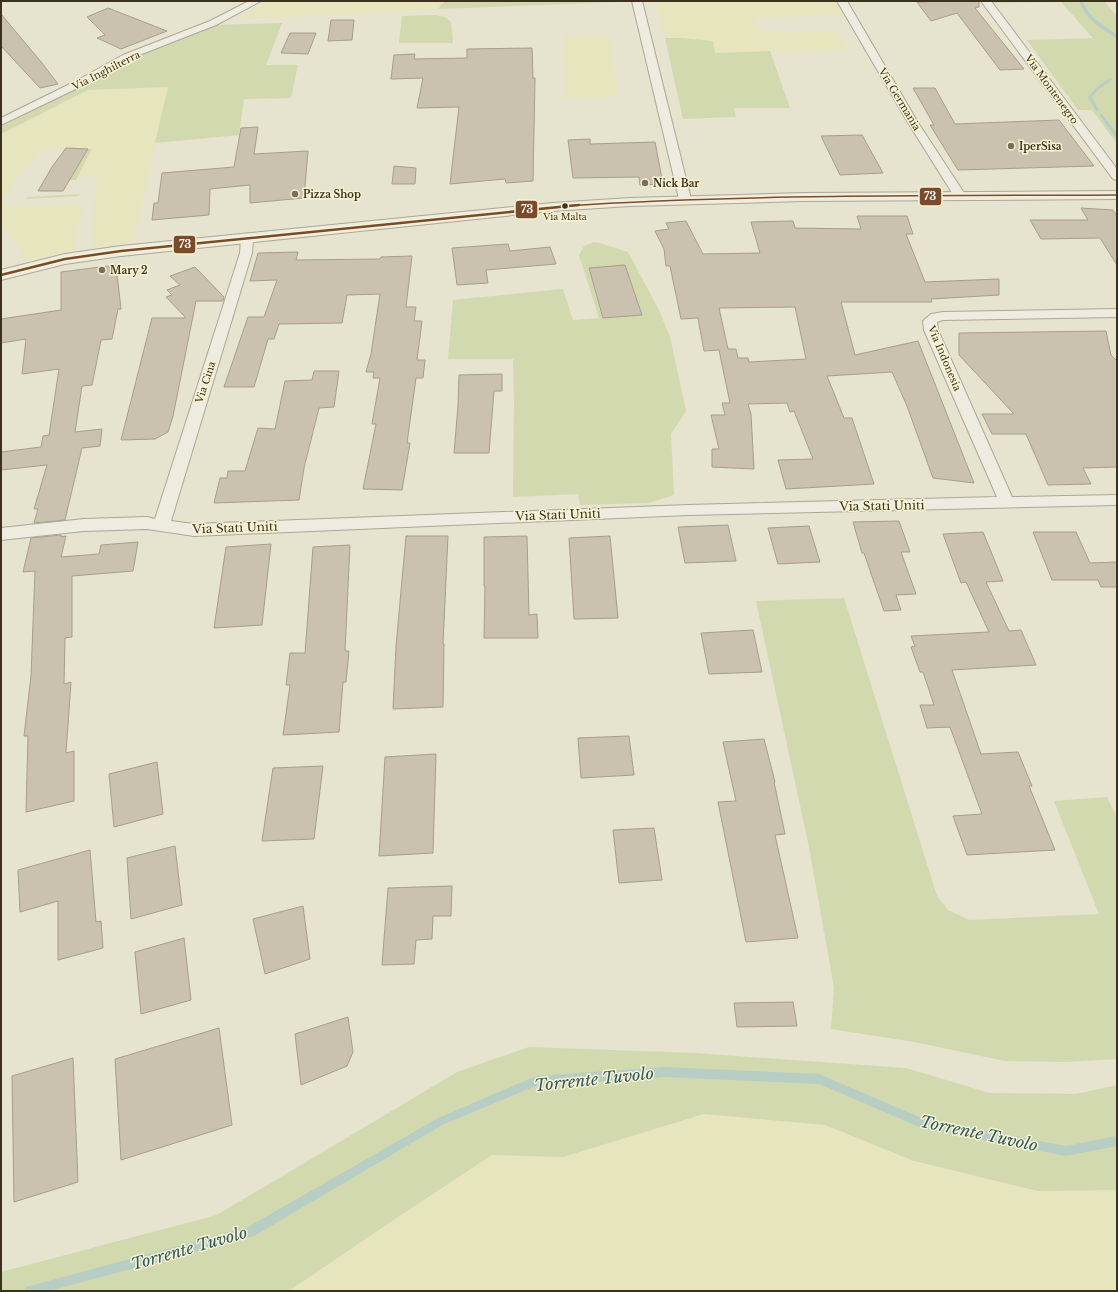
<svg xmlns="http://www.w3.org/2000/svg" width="1118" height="1292" font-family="'Libre Baskerville',serif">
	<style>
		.farmland { fill: #e7e5be }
		.green { fill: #d2d9af }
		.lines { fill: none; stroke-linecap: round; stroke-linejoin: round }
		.stream { fill: #b8cdc4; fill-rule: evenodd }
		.building { fill: #cac1ae; stroke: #a79e8d; fill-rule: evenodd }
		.minor-casing { stroke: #aca796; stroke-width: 2 }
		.tertiary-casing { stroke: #aca796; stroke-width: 2 }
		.minor { fill: #eeece0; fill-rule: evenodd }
		.tertiary { fill: #eeece0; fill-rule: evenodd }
		.bus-1-far1-casing { stroke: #f8f3d3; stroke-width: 3 }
		.bus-1-casing { stroke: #f8f3d3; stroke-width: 5 }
		.bus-1-far1 { stroke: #7a4b2a; stroke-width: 1.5 }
		.bus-1 { stroke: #7a4b2a; stroke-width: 2.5 }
		.poi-dot { fill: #786f5b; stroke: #f8f3d3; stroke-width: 1.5 }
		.bus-dot { fill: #3c311d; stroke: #f8f3d3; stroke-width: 1.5 }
		.labels { text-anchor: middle; stroke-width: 3; stroke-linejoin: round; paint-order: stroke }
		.far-bus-label { font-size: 9px; fill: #3c311d; stroke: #f8f3d3 }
		.far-street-label { font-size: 10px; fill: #3c311d; stroke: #f8f3d3 }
		.far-poi-label { font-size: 10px; font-weight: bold; fill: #3c311d; stroke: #f8f3d3; text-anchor: start }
		.street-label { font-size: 12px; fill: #3c311d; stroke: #f8f3d3 }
		.near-water-label { font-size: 16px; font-style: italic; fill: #2c585d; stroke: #f8f3d3 }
		.line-badge { stroke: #f8f3d3; stroke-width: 1.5 }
		.badge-label { font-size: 11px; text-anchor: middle; font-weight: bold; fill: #fff }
	</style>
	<rect width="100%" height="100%" fill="#e6e3ce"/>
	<g class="farmland">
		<polygon points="271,1 445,1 438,9 269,18 238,18"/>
		<polygon points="655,1 836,1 843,15 755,18 761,33 836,31 849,50 715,53 683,38 665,38"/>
		<polygon points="610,35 617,97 565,98 563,36"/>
		<polygon points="168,87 133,242 91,248 97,174 79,175 92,149 66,148 47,150 40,153 19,175 3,200 4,204 9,207 18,207 79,204 82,209 73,251 28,260 1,222 1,134 88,90"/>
		<polygon points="704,1114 825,1125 914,1161 1038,1191 1117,1190 1117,1291 289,1291 395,1219 492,1155 563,1157"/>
	</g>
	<g class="green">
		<polygon points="445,1 620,1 620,2 438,9"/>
		<polygon points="992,1 1104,1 1117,16 1117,144 1092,110 1078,110 1027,40 1093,38 1061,2 994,3"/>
		<polygon points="434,15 445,17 451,22 453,43 399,43 402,16"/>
		<polygon points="282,23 266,65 298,65 291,98 244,99 239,135 155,143 168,87 88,90 1,134 1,127 98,78 129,60 213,25"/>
		<polygon points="665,38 683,38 713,41 715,53 770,51 790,108 734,108 736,117 683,119"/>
		<polygon points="88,149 92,149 76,180 70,180"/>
		<polygon points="80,194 79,196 26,199 28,197"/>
		<polygon points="594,242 600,243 628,252 659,310 670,337 686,411 671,434 674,495 649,503 580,505 578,494 513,497 514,401 513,359 448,359 453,300 563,289 573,320 599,318 579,255 584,246"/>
		<polygon points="844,598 937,896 948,910 969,920 1099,914 1054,801 1107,797 1117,817 1117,1059 1066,1062 1005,1061 914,1042 831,1029 834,988 809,847 756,601"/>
		<polygon points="529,1047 695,1053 906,1068 990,1093 1076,1094 1117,1085 1117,1190 1038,1191 914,1161 825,1125 704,1114 563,1157 492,1155 395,1219 289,1291 1,1291 1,1272 217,1215 457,1072"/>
	</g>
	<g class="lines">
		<g class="stream">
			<path d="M1079,1h4c5,16 21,24 34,34v3c-14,-7 -33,-21 -38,-37z"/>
			<polygon points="1110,78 1113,79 1099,89 1092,97 1099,110 1096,111 1088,97 1097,87"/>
			<polygon points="1100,114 1102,114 1117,133 1117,137 1115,137 1100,116"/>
			<polygon points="664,1067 819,1074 924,1119 1066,1146 1117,1136 1117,1146 1066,1156 924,1129 819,1084 664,1077 536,1086 444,1124 254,1236 49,1291 25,1291 26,1287 30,1286 248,1227 438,1118 536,1076"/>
		</g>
	</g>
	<g class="building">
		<polygon points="947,1 979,1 979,7 975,8 1024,69 1000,70 957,13 931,21 917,2"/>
		<polygon points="108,8 167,31 121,49 97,38 105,35 87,17"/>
		<polygon points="1,14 42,63 58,84 40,88 1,46"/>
		<polygon points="331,20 354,20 352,40 328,41"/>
		<polygon points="290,33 316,33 308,54 281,53"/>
		<polygon points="532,48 533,78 535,78 533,181 506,183 505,179 450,184 459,107 417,108 423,78 391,79 394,55 415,54 414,59 467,58 467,49"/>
		<polygon points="913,88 935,88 955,124 1059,120 1094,166 958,170 930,125 934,125"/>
		<polygon points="258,127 254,154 308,151 304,198 250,203 250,185 210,189 209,215 152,220 154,203 158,203 162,173 234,167 241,128"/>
		<polygon points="862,135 883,173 840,175 821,136"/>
		<polygon points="590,139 590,144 655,142 663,184 640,185 639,177 573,178 568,140"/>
		<polygon points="66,148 88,149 63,191 38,191 52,167"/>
		<polygon points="394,166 416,168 415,184 392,184"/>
		<polygon points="1081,208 1113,210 1117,216 1117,265 1100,238 1041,239 1030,220 1088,220"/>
		<path d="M857,216h50l6,18h-7l19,48 74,-3v16l-68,4 1,3h-91l14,53 63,-14 56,142 -41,-5 -26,-72 -15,-34 -65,4 17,42h8l22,66 -88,5 -8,-29 35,-1 -19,-48 -4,1 -3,-9 -39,1 3,10 3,55 -42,-2v-18h7l-8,-34h14l-3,-12h8l-11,-53 -15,1 -6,-33 -17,1 -11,-53h-4l-2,-17 -9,-18 14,-2 -3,-6 20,-2 17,33 57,-1 -9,-31 42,-1 2,7 66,1zM795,307l11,52 -57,3 -1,-4h-10l-2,-9h-8l-9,-41z"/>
		<polygon points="508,244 510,251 550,247 556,264 486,270 488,283 457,285 452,248"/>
		<polygon points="298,252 296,260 380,259 381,257 412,256 406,307 416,307 414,321 422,321 417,360 425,360 423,378 416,378 407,443 410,443 402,490 363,489 376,424 372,424 380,378 373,378 374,372 366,372 371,354 380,294 347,295 342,323 279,324 274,339 268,339 254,387 224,387 248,317 264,317 277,280 250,281 258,253"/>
		<polygon points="116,265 121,309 118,309 112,339 101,340 92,385 82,386 75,432 102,429 100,446 82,448 65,520 34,523 38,509 34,509 47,465 1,470 1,452 41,447 43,436 49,435 59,369 22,374 26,339 1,343 1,319 61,310 61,272"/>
		<polygon points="625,265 642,315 603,318 589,268"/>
		<polygon points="195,267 224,297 223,301 196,301 173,416 168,432 155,439 121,440 152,318 186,318 166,297 172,295 167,290 180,285 170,276"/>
		<polygon points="1106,331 1111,355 1117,361 1117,467 1083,468 1091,484 1048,485 1026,434 992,434 982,414 1014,414 959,355 959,333"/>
		<polygon points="314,371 339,371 334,407 319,408 304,468 299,500 214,503 220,478 227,478 228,471 245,471 258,428 275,429 285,381 312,380"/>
		<polygon points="502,374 502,391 494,391 489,453 454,453 458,406 459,375"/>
		<polygon points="899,521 910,552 901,552 916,594 896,595 901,610 884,611 864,553 862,553 853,522"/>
		<polygon points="728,525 736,561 685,563 678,527"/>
		<polygon points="809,526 820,562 778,564 768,528"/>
		<polygon points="983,532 1003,581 986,582 1009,631 1021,630 1036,665 952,670 981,754 1018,752 1032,786 1029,786 1055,850 967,855 953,816 982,814 950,727 927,728 920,705 934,705 923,672 920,672 911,647 915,646 911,636 989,632 966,582 961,583 943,534"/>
		<polygon points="1033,532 1076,532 1090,563 1117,562 1117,587 1101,587 1098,580 1052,580"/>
		<polygon points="61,535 61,537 66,536 61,557 99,554 101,545 138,542 133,571 72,576 72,637 65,638 64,684 71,682 66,753 74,751 74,801 26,812 28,736 24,736 31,676 35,571 23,572 31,538"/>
		<polygon points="406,536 448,536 443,644 444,644 443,707 393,709 396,646"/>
		<polygon points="527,536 529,615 537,614 538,638 484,638 485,586 484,586 484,537"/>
		<polygon points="610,536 618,618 574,619 569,538"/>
		<polygon points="271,544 262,625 214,628 226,547"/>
		<polygon points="350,545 345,651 349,651 346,682 343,682 339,732 283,735 290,685 286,685 290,653 305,653 313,547"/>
		<polygon points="753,630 762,672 709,674 701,633"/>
		<polygon points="629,736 634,775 581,778 578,738"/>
		<polygon points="764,739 775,782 774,782 785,834 775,835 798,938 746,942 718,802 736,801 723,742"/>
		<polygon points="436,754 433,853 379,856 385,757"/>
		<polygon points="157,762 163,814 114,827 109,774"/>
		<polygon points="323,766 314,839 262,841 273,768"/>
		<polygon points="654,828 662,880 619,883 613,830"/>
		<polygon points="175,846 182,905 131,919 127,858"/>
		<polygon points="90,850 96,922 101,921 103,948 58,960 58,901 20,912 18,870"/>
		<polygon points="452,886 451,916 433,916 432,939 416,940 414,964 382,965 388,888"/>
		<polygon points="303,906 310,959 265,974 253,919"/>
		<polygon points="184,938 191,1000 141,1014 135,952"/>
		<polygon points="793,1002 797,1026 737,1027 734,1003"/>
		<polygon points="348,1017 353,1052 347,1066 301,1085 295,1034"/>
		<polygon points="219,1028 232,1125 121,1160 115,1059"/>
		<polygon points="73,1058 78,1182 14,1202 12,1076"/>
	</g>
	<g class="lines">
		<g class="minor-casing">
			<g id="minor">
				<polygon points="249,1 261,1 216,25 129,59 86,84 1,125 1,118 78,80 123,55 210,21"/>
				<polygon points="632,1 642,1 691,199 689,202 681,202 679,199"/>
				<polygon points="837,1 847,1 917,121 966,196 964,199 956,199 954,196 907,121"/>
				<polygon points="981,1 991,1 1117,169 1117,180 1113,179"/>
				<polygon points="247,235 251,236 253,239 252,253 171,521 194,524 688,505 997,497 924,330 923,321 931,314 943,312 1117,309 1117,317 943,320 937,322 938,330 1012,497 1117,495 1117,505 688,515 194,536 147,529 84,531 1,540 1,528 84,519 147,517 155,519 240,253 241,239 243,236"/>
			</g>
		</g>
		<g class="tertiary-casing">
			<polygon id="tertiary" points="1117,191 1117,199 803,201 630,206 552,211 121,256 65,264 1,280 1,270 65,254 121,246 552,203 630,198 803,193"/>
		</g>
		<use href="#minor" class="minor"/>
		<use href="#tertiary" class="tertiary"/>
		<g class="bus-1-far1-casing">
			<path id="bus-1-far1" d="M563,206c184,-12 369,-10 554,-11"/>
		</g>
		<g class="bus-1-casing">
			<polyline id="bus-1" points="1,275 65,259 121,251 579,205"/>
		</g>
		<use href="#bus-1-far1" class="bus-1-far1"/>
		<use href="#bus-1" class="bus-1"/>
	</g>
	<g class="poi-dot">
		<circle cx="1011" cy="146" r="4"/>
		<circle cx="645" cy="183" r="4"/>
		<circle cx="295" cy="194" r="4"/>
		<circle cx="102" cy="270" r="4"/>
	</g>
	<circle class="bus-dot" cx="565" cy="206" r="3.5"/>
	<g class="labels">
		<g class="far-bus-label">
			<text x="565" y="220">Via Malta</text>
		</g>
		<g class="far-street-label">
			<text transform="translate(106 70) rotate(-27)" y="4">Via Inghilterra</text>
			<text transform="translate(1052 89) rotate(54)" y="4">Via Montenegro</text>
			<text transform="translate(900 99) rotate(59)" y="4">Via Germania</text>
			<text transform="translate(945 358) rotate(67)" y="4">Via Indonesia</text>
			<text transform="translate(205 382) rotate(-72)" y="4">Via Cina</text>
		</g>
		<g class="far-poi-label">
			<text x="1019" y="150">IperSisa</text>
			<text x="653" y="187">Nick Bar</text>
			<text x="303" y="198">Pizza Shop</text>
			<text x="110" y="274">Mary 2</text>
		</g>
		<g class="street-label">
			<text transform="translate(882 506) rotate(-1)" y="4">Via Stati Uniti</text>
			<text transform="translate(558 515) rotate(-2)" y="4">Via Stati Uniti</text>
			<text transform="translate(235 528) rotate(-2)" y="4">Via Stati Uniti</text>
		</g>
		<g class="near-water-label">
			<text transform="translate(594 1079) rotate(-6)" y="6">Torrente Tuvolo</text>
			<text transform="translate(979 1133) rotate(12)" y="6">Torrente Tuvolo</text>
			<text transform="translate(189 1248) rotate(-16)" y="6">Torrente Tuvolo</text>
		</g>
	</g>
	<g class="line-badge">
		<rect x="919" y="187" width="23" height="19" rx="4" fill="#7a4b2a"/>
		<rect x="515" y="200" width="23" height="19" rx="4" fill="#7a4b2a"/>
		<rect x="173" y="235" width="23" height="19" rx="4" fill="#7a4b2a"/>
	</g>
	<g class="badge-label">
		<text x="930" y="200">73</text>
		<text x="527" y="213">73</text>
		<text x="185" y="248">73</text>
	</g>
	<rect width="1118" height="1292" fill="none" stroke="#3c311d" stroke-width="4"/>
</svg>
